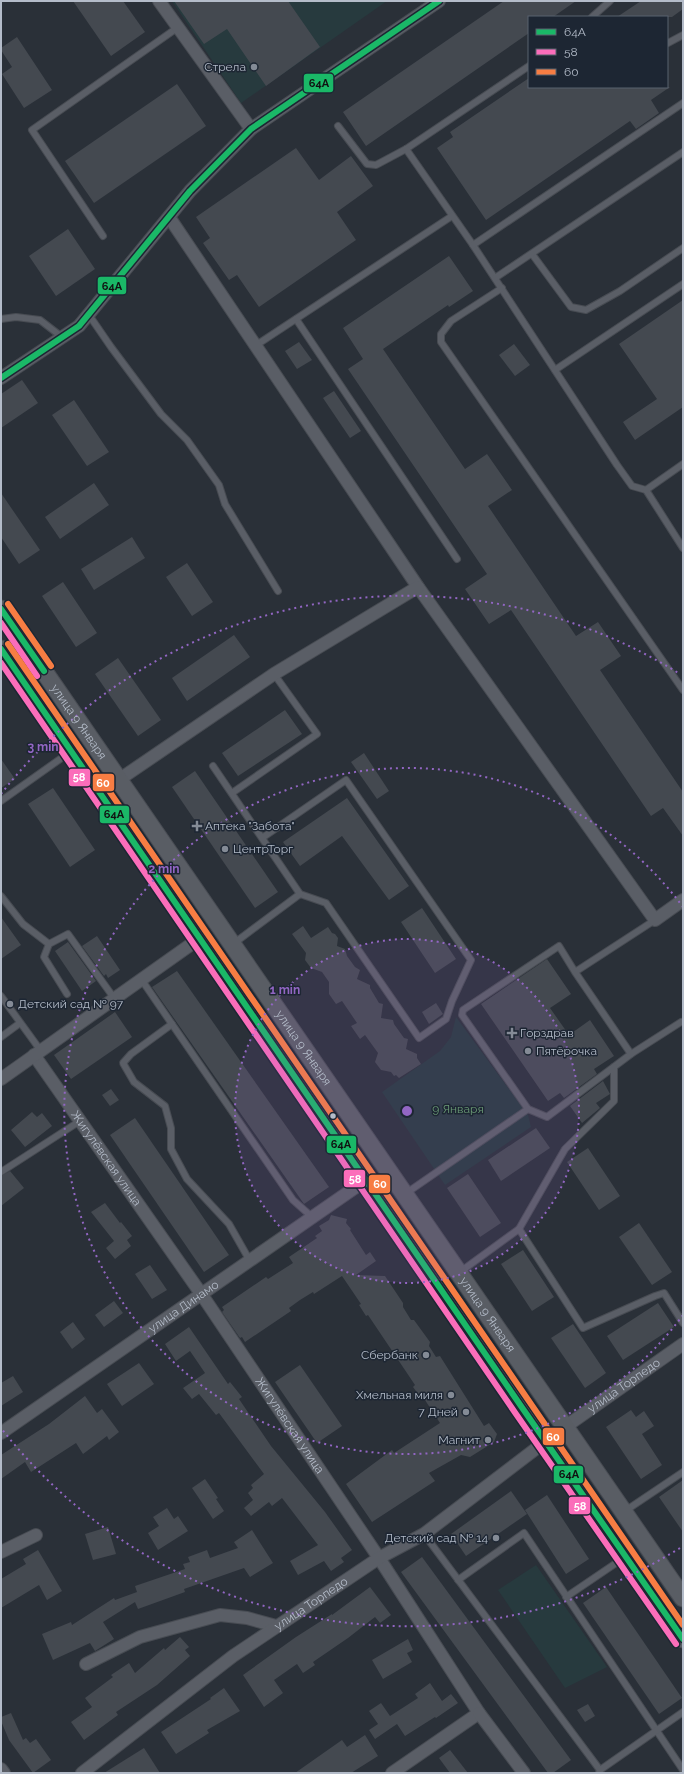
<svg xmlns="http://www.w3.org/2000/svg" width="684" height="1774" font-family="Raleway,sans-serif">
	<style>
		.green { fill: #273a3e }
		.building { fill: #444950 }
		.lines { fill: none; stroke-linecap: round; stroke-linejoin: round }
		.service-casing { stroke: #484c53; stroke-width: 8 }
		.minor-casing { stroke: #484c53; stroke-width: 14 }
		.secondary-casing { stroke: #484c53; stroke-width: 19 }
		.service { stroke: #5a5e66; stroke-width: 6 }
		.minor { stroke: #5a5e66; stroke-width: 12 }
		.secondary { stroke: #595d64; stroke-width: 17 }
		.bus-1-casing { stroke: #1d2633; stroke-width: 9 }
		.bus-2-casing { stroke: #1d2633; stroke-width: 9 }
		.bus-3-casing { stroke: #1d2633; stroke-width: 9 }
		.bus-1 { stroke: #1ab867; stroke-width: 6 }
		.bus-2 { stroke: #fb6dba; stroke-width: 6 }
		.bus-3 { stroke: #f77d43; stroke-width: 6 }
		.ring { fill: none; stroke: #9266c3; stroke-width: 2; stroke-dasharray: 2 4 }
		.poi-dot { fill: #848b96; stroke: #1d2633; stroke-width: 1.5 }
		.bus-dot { fill: #b4bcc9; stroke: #1d2633; stroke-width: 1.5 }
		.labels { text-anchor: middle; stroke-width: 3; stroke-linejoin: round; paint-order: stroke }
		.poi-label { font-size: 12px; fill: #b4bcc9; stroke: #1d2633; text-anchor: end }
		.street-label { font-size: 12px; fill: #b4bcc9; stroke: #1d2633 }
		.park-label { font-size: 12px; fill: #6b9a76; stroke: #1d2633 }
		.centre { fill: #9266c3; stroke: #1d2633; stroke-width: 2 }
		.ring-label { font-size: 12px; text-anchor: middle; font-weight: bold; fill: #9266c3; stroke: #1d2633; stroke-width: 3; stroke-linejoin: round; paint-order: stroke }
		.line-badge { stroke: #1d2633; stroke-width: 1.5 }
		.badge-label { font-size: 11px; text-anchor: middle; font-weight: bold; fill: #fff }
		.pale-badge-label { font-size: 11px; text-anchor: middle; font-weight: bold; fill: #111 }
	</style>
	<rect width="100%" height="100%" fill="#2a3038"/>
	<g class="green">
		<polygon points="172,1 387,1 241,103"/>
		<polygon points="456,1017 528,1115 531,1127 445,1185 382,1092 440,1051 451,1037"/>
		<polygon points="536,1565 607,1667 565,1688 498,1590"/>
	</g>
	<g class="building">
		<polygon points="73,1 123,1 145,32 111,56"/>
		<polygon points="174,1 288,1 320,47 266,86 227,29 204,44"/>
		<polygon points="504,1 576,1 553,17 529,17 529,33 366,146 343,112"/>
		<polygon points="641,1 683,1 683,9 672,17 617,17"/>
		<polygon points="17,37 52,90 24,108 2,74 12,67 1,50 1,48"/>
		<polygon points="529,78 529,87 670,87 651,100 659,113 636,129 630,121 486,220 437,148 453,137 450,132"/>
		<polygon points="177,84 206,126 94,203 65,161"/>
		<polygon points="296,148 319,180 351,156 373,186 337,212 356,240 259,307 237,275 229,280 203,243 210,238 196,217"/>
		<polygon points="68,229 95,269 56,296 29,256"/>
		<polygon points="449,256 473,291 449,307 448,305 383,349 465,469 487,454 512,490 488,506 576,636 598,622 621,656 600,670 683,792 683,836 663,808 651,816 511,610 489,624 465,589 487,574 348,369 363,359 343,328"/>
		<polygon points="683,300 683,407 635,440 623,422 657,399 619,344"/>
		<polygon points="299,342 312,360 297,369 285,351"/>
		<polygon points="514,344 530,365 515,376 499,355"/>
		<polygon points="22,380 38,403 1,428 1,394"/>
		<polygon points="334,391 361,431 350,438 323,398"/>
		<polygon points="74,400 109,452 87,466 52,415"/>
		<polygon points="94,483 109,505 60,539 45,517"/>
		<polygon points="1,493 40,550 19,564 1,537"/>
		<polygon points="132,537 145,558 94,590 81,569"/>
		<polygon points="187,563 213,602 192,616 166,577"/>
		<polygon points="63,582 97,633 76,647 42,596"/>
		<polygon points="234,635 250,657 187,701 172,678"/>
		<polygon points="118,658 161,720 138,736 95,674"/>
		<polygon points="285,710 302,734 238,776 222,753"/>
		<polygon points="364,753 389,791 377,799 351,762"/>
		<polygon points="1,759 15,779 1,788"/>
		<polygon points="195,771 278,892 255,908 172,787"/>
		<polygon points="53,788 95,850 70,867 28,804"/>
		<polygon points="347,798 409,886 389,900 342,836 300,866 283,842"/>
		<polygon points="422,908 456,959 435,973 401,922"/>
		<polygon points="1,917 21,945 1,959"/>
		<polygon points="303,926 311,938 328,927 332,933 335,934 338,938 337,946 345,949 347,956 355,967 360,970 357,979 370,985 370,988 379,1003 383,1004 381,1018 393,1020 394,1024 404,1038 408,1039 406,1049 417,1054 417,1058 421,1064 399,1078 396,1075 394,1076 391,1072 381,1070 375,1062 378,1053 365,1035 360,1039 351,1026 357,1023 342,1001 336,1004 329,994 329,982 322,972 311,968 305,960 306,953 292,934"/>
		<polygon points="97,936 120,970 108,978 106,974 104,976 82,946"/>
		<polygon points="68,942 96,981 82,991 55,951"/>
		<polygon points="547,959 571,994 550,1008 569,1035 590,1020 614,1056 594,1069 597,1074 564,1098 560,1093 548,1101 481,1004"/>
		<polygon points="177,971 329,1187 304,1204 152,987"/>
		<polygon points="436,1003 443,1014 429,1024 422,1012"/>
		<polygon points="115,1012 132,1037 71,1079 54,1055"/>
		<polygon points="603,1081 610,1094 596,1103 600,1108 582,1123 570,1106"/>
		<polygon points="111,1089 119,1100 110,1106 102,1095"/>
		<polygon points="32,1112 37,1117 42,1113 52,1126 25,1147 11,1130"/>
		<polygon points="135,1118 229,1255 204,1272 110,1135"/>
		<polygon points="536,1128 550,1148 501,1181 488,1160"/>
		<polygon points="588,1148 620,1196 599,1210 567,1162"/>
		<polygon points="10,1171 24,1188 1,1206 1,1176"/>
		<polygon points="468,1174 501,1223 480,1237 447,1188"/>
		<polygon points="105,1203 120,1223 121,1222 132,1236 127,1240 131,1246 115,1259 106,1248 114,1241 91,1212"/>
		<polygon points="331,1215 347,1219 346,1223 351,1229 350,1230 366,1255 370,1252 376,1261 356,1275 385,1276 403,1303 403,1307 411,1320 414,1320 430,1342 429,1346 436,1357 440,1356 484,1426 489,1423 497,1434 494,1442 470,1457 461,1455 429,1473 435,1481 372,1522 346,1484 392,1450 394,1453 440,1423 423,1397 421,1398 413,1387 415,1385 368,1315 366,1316 359,1305 361,1304 342,1276 314,1294 313,1292 300,1300 289,1308 291,1311 245,1342 242,1337 240,1338 222,1312 224,1310 222,1307 266,1277 268,1279 293,1263 289,1257 317,1238 315,1236 322,1231 319,1226 329,1220"/>
		<polygon points="639,1223 672,1272 652,1285 619,1237"/>
		<polygon points="523,1250 554,1297 532,1311 501,1264"/>
		<polygon points="150,1265 167,1290 152,1299 135,1274"/>
		<polygon points="114,1301 123,1313 104,1327 95,1315"/>
		<polygon points="658,1303 674,1327 623,1360 607,1336"/>
		<polygon points="73,1322 85,1339 72,1349 60,1332"/>
		<polygon points="573,1324 606,1373 585,1388 551,1338"/>
		<polygon points="189,1327 228,1384 230,1382 242,1397 239,1399 271,1446 325,1512 352,1550 341,1558 344,1562 331,1571 324,1561 298,1575 290,1561 318,1545 282,1498 272,1506 269,1502 251,1516 244,1508 253,1500 248,1493 253,1488 251,1485 264,1474 219,1413 216,1415 199,1394 192,1399 183,1388 205,1373 190,1351 176,1361 165,1344"/>
		<polygon points="139,1363 154,1384 122,1406 107,1384"/>
		<polygon points="300,1365 342,1426 317,1443 275,1382"/>
		<polygon points="13,1376 23,1392 1,1406 1,1383"/>
		<polygon points="85,1396 97,1413 102,1409 119,1432 109,1440 107,1436 83,1454 76,1443 31,1472 25,1462 1,1479 1,1455 49,1424"/>
		<polygon points="631,1410 636,1417 644,1411 654,1426 642,1434 662,1465 641,1479 606,1427"/>
		<polygon points="205,1479 218,1498 216,1499 224,1511 213,1519 192,1488"/>
		<polygon points="683,1480 683,1532 659,1497"/>
		<polygon points="511,1491 527,1514 466,1556 451,1534"/>
		<polygon points="547,1495 589,1559 566,1574 525,1510"/>
		<polygon points="167,1508 174,1519 178,1516 188,1531 158,1550 148,1533 159,1526 153,1517"/>
		<polygon points="108,1527 116,1554 93,1560 85,1534"/>
		<polygon points="252,1530 273,1563 250,1577 244,1568 184,1589 185,1592 138,1609 135,1602 103,1622 114,1639 95,1651 90,1643 53,1660 42,1634 71,1622 72,1625 114,1598 115,1600 137,1592 135,1586 185,1569 183,1564 190,1562 188,1557 207,1550 210,1558 238,1548 234,1542"/>
		<polygon points="38,1550 62,1591 47,1600 39,1585 1,1608 1,1579 26,1564 23,1559"/>
		<polygon points="422,1557 571,1760 553,1773 548,1773 401,1572"/>
		<polygon points="370,1587 391,1615 380,1623 375,1617 348,1638 313,1662 315,1665 303,1673 297,1664 274,1680 283,1693 264,1707 243,1675 296,1637 332,1614 332,1615"/>
		<polygon points="606,1587 682,1698 659,1714 583,1603"/>
		<polygon points="180,1637 189,1647 185,1650 190,1656 157,1685 116,1712 118,1715 84,1740 71,1722 92,1707 85,1698 113,1677 111,1675 129,1663 135,1673 164,1648 165,1650"/>
		<polygon points="408,1639 413,1650 407,1653 412,1662 383,1679 372,1660"/>
		<polygon points="430,1683 442,1701 451,1694 458,1703 436,1718 435,1717 405,1736 397,1724 375,1739 369,1730 378,1724 369,1711 381,1703 390,1716 418,1698 415,1694"/>
		<polygon points="224,1688 240,1711 207,1730 209,1733 176,1754 161,1732 211,1699 210,1698"/>
		<polygon points="588,1704 595,1716 585,1722 577,1710"/>
		<polygon points="11,1713 23,1740 26,1738 30,1743 36,1739 51,1760 33,1773 9,1740 1,1721 1,1717"/>
		<polygon points="365,1735 378,1756 351,1773 295,1773 342,1740 347,1747"/>
		<polygon points="144,1748 160,1773 104,1773"/>
		<polygon points="450,1750 468,1773 450,1773 439,1758"/>
	</g>
	<g class="lines">
		<g class="service-casing">
			<g id="service">
				<polyline points="592,17 610,1"/>
				<polyline points="668,43 683,35"/>
				<polyline points="338,126 367,164 376,165 406,149 529,66"/>
				<polyline points="406,149 473,245 617,465 632,486 646,490 683,548"/>
				<polyline points="103,236 32,130 177,28"/>
				<polyline points="473,245 683,103"/>
				<polyline points="532,254 571,307 586,310 620,291 683,248"/>
				<polyline points="495,278 683,152"/>
				<polyline points="502,288 451,321 441,334 441,342 683,690"/>
				<polyline points="89,315 111,347 161,414 187,440 219,485 225,504 278,591"/>
				<polyline points="1,319 16,317 40,320 62,337"/>
				<polyline points="296,319 457,559"/>
				<polyline points="255,346 452,216"/>
				<polyline points="555,370 683,284"/>
				<polyline points="646,490 683,464"/>
				<polyline points="213,766 300,894 326,903 419,1038 446,1019 452,1001 471,960 346,780 262,838"/>
				<polyline points="232,793 317,734 274,674"/>
				<polyline points="1,801 70,752"/>
				<polyline points="1,896 23,924 49,944"/>
				<polyline points="233,944 300,894"/>
				<polyline points="575,972 559,946 463,1010 462,1015 528,1109 547,1117 631,1054 575,972 655,920"/>
				<polyline points="141,979 293,1200 312,1217"/>
				<polyline points="67,994 44,957 49,944 68,934 114,998"/>
				<polyline points="1,996 41,1051"/>
				<polyline points="172,1024 131,1054 123,1063 134,1082 165,1106 171,1128 171,1149 187,1179 229,1224 250,1261"/>
				<polyline points="1,1037 20,1023"/>
				<polyline points="631,1054 681,1022"/>
				<polyline points="1,1172 80,1121"/>
				<polyline points="405,1194 528,1109"/>
				<polyline points="519,1229 565,1149 614,1101 614,1067"/>
				<polyline points="460,1272 519,1229 583,1328 655,1296 664,1293 683,1323"/>
				<polyline points="625,1511 683,1472"/>
				<polyline points="424,1534 600,1770"/>
				<polyline points="458,1580 524,1533 683,1770"/>
				<polyline points="566,1597 625,1557"/>
				<polyline points="599,1773 600,1770 683,1712"/>
			</g>
		</g>
		<g class="minor-casing">
			<g id="minor">
				<polyline points="159,1 251,129"/>
				<polyline points="169,217 418,587 655,920 683,900"/>
				<polyline points="1,378 79,326 190,191 251,129 439,1"/>
				<polyline points="120,779 274,674 418,587"/>
				<path id="s1" d="M34,1055l168,240 177,263 100,155 -87,60"/>
				<polyline points="1,1079 200,938"/>
				<path id="s2" d="M565,1427l118,-83"/>
				<path id="s3" d="M1,1433l365,-253"/>
				<polyline points="1,1552 36,1535"/>
				<polyline points="86,1664 140,1637 220,1615 247,1618 276,1626"/>
				<polyline points="479,1713 524,1773"/>
				<polyline points="1,1769 4,1773"/>
				<path id="s4" d="M82,1773l151,-117 146,-98 45,-24 122,-93"/>
			</g>
		</g>
		<g class="secondary-casing">
			<g id="secondary">
				<path id="s5" d="M1,609l682,989"/>
				<polyline points="1,649 523,1409 683,1639"/>
			</g>
		</g>
		<use href="#service" class="service"/>
		<use href="#minor" class="minor"/>
		<use href="#secondary" class="secondary"/>
		<g class="bus-1-casing">
			<g id="bus-1">
				<polyline points="1,378 79,326 190,191 251,129 439,1"/>
				<polyline points="1,609 44,671"/>
				<polyline points="1,649 523,1409 683,1639"/>
			</g>
		</g>
		<g class="bus-2-casing">
			<g id="bus-2">
				<polyline points="1,623 37,676"/>
				<polyline points="1,663 516,1414 676,1644"/>
			</g>
		</g>
		<g class="bus-3-casing">
			<g id="bus-3">
				<polyline points="8,604 51,666"/>
				<polyline points="8,644 683,1625"/>
			</g>
		</g>
		<use href="#bus-1" class="bus-1"/>
		<use href="#bus-2" class="bus-2"/>
		<use href="#bus-3" class="bus-3"/>
	</g>
	<circle cx="407" cy="1111" r="172" fill="#9266c3" fill-opacity=".12"/>
	<g class="ring">
		<circle cx="407" cy="1111" r="172"/>
		<path d="M683 1315A343 343 0 1 1 683 907"/>
		<path d="M680 1548A515 515 0 0 1 1 1428M1 794A515 515 0 0 1 680 674"/>
	</g>
	<g class="poi-dot">
		<circle cx="254" cy="67" r="4"/>
		<path d="M195 820h4v4h4v4h-4v4h-4v-4h-4v-4h4z"/>
		<circle cx="225" cy="849" r="4"/>
		<circle cx="10" cy="1004" r="4"/>
		<path d="M510 1027h4v4h4v4h-4v4h-4v-4h-4v-4h4z"/>
		<circle cx="528" cy="1051" r="4"/>
		<circle cx="426" cy="1355" r="4"/>
		<circle cx="451" cy="1395" r="4"/>
		<circle cx="466" cy="1412" r="4"/>
		<circle cx="488" cy="1440" r="4"/>
		<circle cx="496" cy="1538" r="4"/>
	</g>
	<circle class="bus-dot" cx="333" cy="1116" r="3.5"/>
	<g class="labels">
		<g class="poi-label">
			<text x="246" y="71">Стрела</text>
			<text x="205" y="830" text-anchor="start">Аптека "Забота"</text>
			<text x="233" y="853" text-anchor="start">ЦентрТорг</text>
			<text x="18" y="1008" text-anchor="start">Детский сад № 97</text>
			<text x="520" y="1037" text-anchor="start">Горздрав</text>
			<text x="536" y="1055" text-anchor="start">Пятёрочка</text>
			<text x="418" y="1359">Сбербанк</text>
			<text x="443" y="1399">Хмельная миля</text>
			<text x="458" y="1416">7 Дней</text>
			<text x="480" y="1444">Магнит</text>
			<text x="488" y="1542">Детский сад № 14</text>
		</g>
		<g class="street-label">
			<text dy="4" stroke="none"><textPath href="#s5" startOffset="137">улица 9 Января</textPath></text>
			<text dy="4" stroke="none"><textPath href="#s5" startOffset="533">улица 9 Января</textPath></text>
			<text dy="4" stroke="none"><textPath href="#s1" startOffset="126">Жигулёвская улица</textPath></text>
			<text dy="4" stroke="none"><textPath href="#s3" startOffset="222">улица Динамо</textPath></text>
			<text dy="4" stroke="none"><textPath href="#s5" startOffset="857">улица 9 Января</textPath></text>
			<text dy="4" stroke="none"><textPath href="#s2" startOffset="72">улица Торпедо</textPath></text>
			<text dy="4" stroke="none"><textPath href="#s1" startOffset="450">Жигулёвская улица</textPath></text>
			<text dy="4" stroke="none"><textPath href="#s4" startOffset="285">улица Торпедо</textPath></text>
		</g>
		<g class="park-label">
			<text x="458" y="1113">9 Января</text>
		</g>
	</g>
	<circle cx="407" cy="1111" r="6" class="centre"/>
	<g class="ring-label">
		<text x="43" y="751">3 min</text>
		<text x="164" y="873">2 min</text>
		<text x="285" y="994">1 min</text>
	</g>
	<g class="line-badge">
		<rect x="303" y="73" width="31" height="20" rx="4" fill="#1ab867"/>
		<rect x="97" y="276" width="30" height="19" rx="4" fill="#1ab867"/>
		<rect x="68" y="768" width="23" height="19" rx="4" fill="#fb6dba"/>
		<rect x="92" y="773" width="23" height="19" rx="4" fill="#f77d43"/>
		<rect x="99" y="805" width="31" height="19" rx="4" fill="#1ab867"/>
		<rect x="326" y="1135" width="31" height="19" rx="4" fill="#1ab867"/>
		<rect x="343" y="1169" width="23" height="19" rx="4" fill="#fb6dba"/>
		<rect x="368" y="1174" width="23" height="20" rx="4" fill="#f77d43"/>
		<rect x="542" y="1427" width="23" height="19" rx="4" fill="#f77d43"/>
		<rect x="553" y="1465" width="31" height="19" rx="4" fill="#1ab867"/>
		<rect x="568" y="1496" width="23" height="19" rx="4" fill="#fb6dba"/>
	</g>
	<g class="badge-label">
		<text x="79" y="781">58</text>
		<text x="103" y="787">60</text>
		<text x="355" y="1183">58</text>
		<text x="380" y="1188">60</text>
		<text x="553" y="1441">60</text>
		<text x="580" y="1510">58</text>
	</g>
	<g class="pale-badge-label">
		<text x="319" y="87">64А</text>
		<text x="112" y="290">64А</text>
		<text x="114" y="818">64А</text>
		<text x="341" y="1148">64А</text>
		<text x="569" y="1478">64А</text>
	</g>
	<rect width="684" height="1774" fill="none" stroke="#b4bcc9" stroke-width="4"/>
	<rect x="528" y="16" width="140" height="72" fill="#1d2633" stroke="#59626f"/>
	<rect x="536" y="29" width="20" height="6" fill="#1ab867" stroke="#59626f"/>
	<text x="564" y="36" font-size="12" fill="#b4bcc9">64А</text>
	<rect x="536" y="49" width="20" height="6" fill="#fb6dba" stroke="#59626f"/>
	<text x="564" y="56" font-size="12" fill="#b4bcc9">58</text>
	<rect x="536" y="69" width="20" height="6" fill="#f77d43" stroke="#59626f"/>
	<text x="564" y="76" font-size="12" fill="#b4bcc9">60</text>
</svg>
